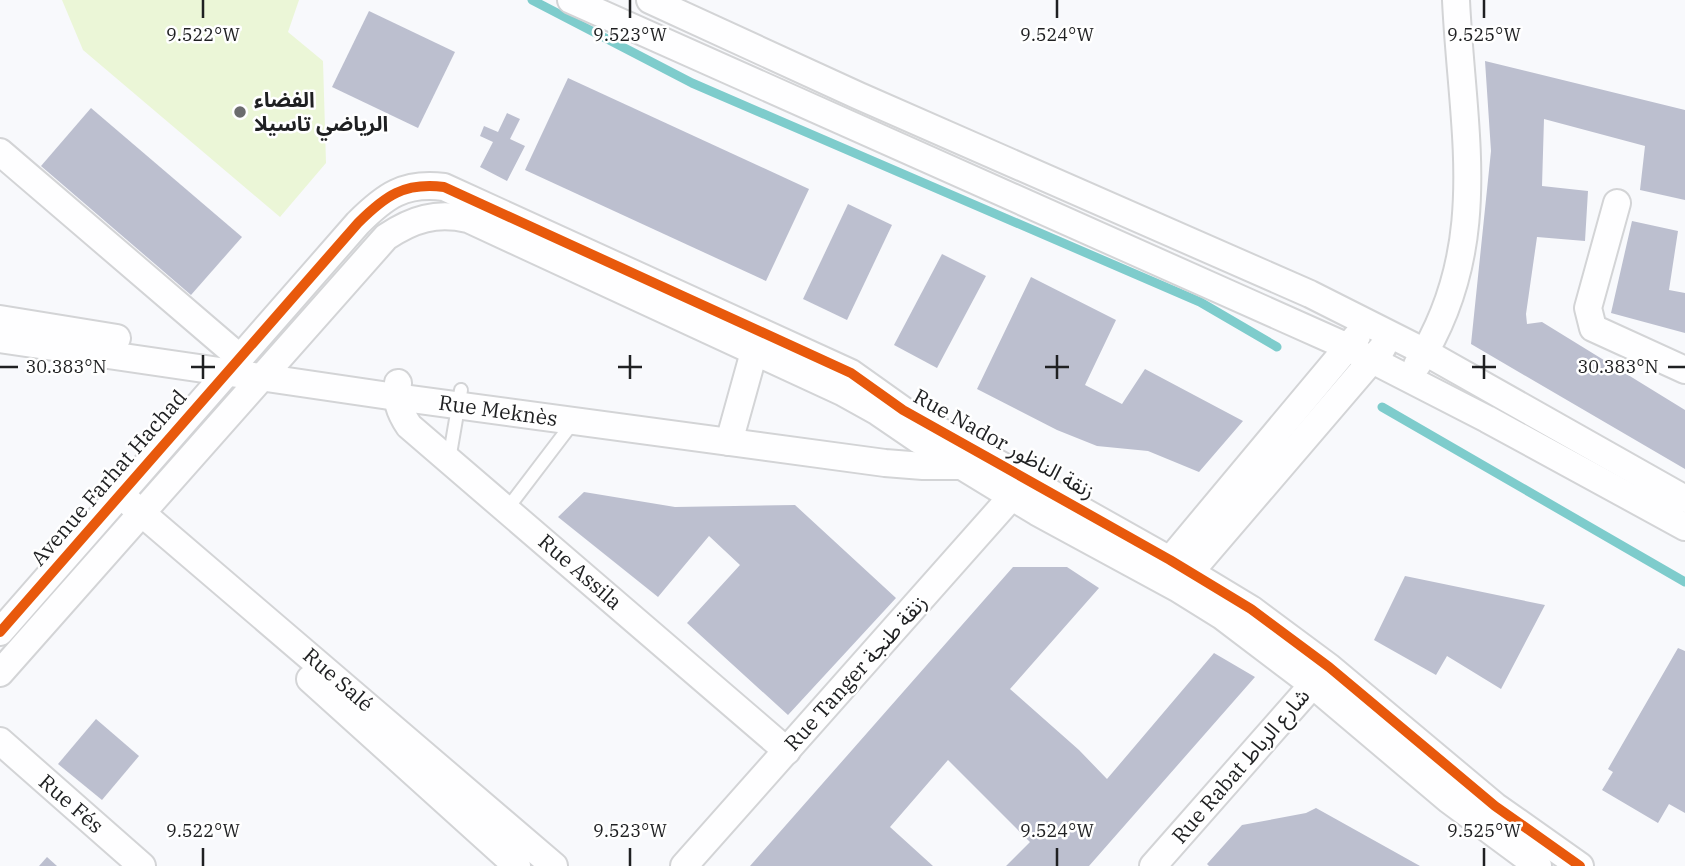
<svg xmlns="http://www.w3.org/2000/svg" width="1685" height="866" font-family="'IBM Plex Serif','Noto Sans Arabic',serif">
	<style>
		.green { fill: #ebf6d7 }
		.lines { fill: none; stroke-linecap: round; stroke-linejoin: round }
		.stream { stroke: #7ecccc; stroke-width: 9 }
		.building { fill: #bcbfcf }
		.service-casing { stroke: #d3d4d6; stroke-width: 16 }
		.minor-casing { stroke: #d3d4d6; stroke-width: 30 }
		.service { stroke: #fefeff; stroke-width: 12 }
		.minor { stroke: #fefeff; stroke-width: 26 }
		.cycleway-casing { stroke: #fff; stroke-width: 15 }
		.cycleway { stroke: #e8590c; stroke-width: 10 }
		.ticks { fill: none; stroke: #1f2022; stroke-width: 2.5 }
		.poi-dot { fill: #6b6c6e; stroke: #fff; stroke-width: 2.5 }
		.labels { text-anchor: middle; stroke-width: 5; stroke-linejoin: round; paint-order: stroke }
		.poi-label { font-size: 21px; font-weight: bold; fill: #1f2022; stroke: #fff; text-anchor: start }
		.street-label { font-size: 21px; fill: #1f2022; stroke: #fff }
		.ticks-label { font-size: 18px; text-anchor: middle; fill: #1f2022; stroke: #fff; stroke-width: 5; stroke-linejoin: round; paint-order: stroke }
	</style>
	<rect width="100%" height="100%" fill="#f8f9fc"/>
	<polygon class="green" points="62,0 299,0 288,32 323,61 326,163 280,217 83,50"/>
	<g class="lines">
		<g class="stream">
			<polyline points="532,0 692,83 1200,302 1277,347"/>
			<polyline points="1382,407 1685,582"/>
		</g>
	</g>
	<g class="building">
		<polygon points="369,11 455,52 418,128 332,87"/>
		<polygon points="1485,61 1685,110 1685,200 1640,190 1645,146 1544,119 1542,186 1588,191 1585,241 1537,237 1526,314 1527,324 1542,322 1685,410 1685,469 1471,344 1491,151"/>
		<polygon points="568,78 809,189 766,281 525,170"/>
		<polygon points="91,108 242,237 191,295 41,166"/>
		<polygon points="507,113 520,119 510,139 525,146 507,181 480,167 493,142 480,136 484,126 498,132"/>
		<polygon points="848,204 892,225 847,320 803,299"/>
		<polygon points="1632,221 1678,231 1669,290 1685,293 1685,333 1611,313"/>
		<polygon points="942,254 986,276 937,368 894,345"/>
		<polygon points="1031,277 1116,320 1085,385 1122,404 1145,369 1243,421 1199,472 1148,451 1097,446 1057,430 977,389"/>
		<polygon points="584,492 675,507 795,505 896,598 788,715 687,623 740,565 709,536 658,597 558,517"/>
		<polygon points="1013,567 1067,567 1099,588 1010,689 1079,750 1107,779 1214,653 1255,677 1089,866 1006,866 1030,842 948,760 890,827 933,866 750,866"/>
		<polygon points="1405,576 1545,605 1501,689 1447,656 1436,675 1374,640"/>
		<polygon points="1678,648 1685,651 1685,813 1669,804 1658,823 1602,790 1613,772 1608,769"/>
		<polygon points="96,719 139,756 102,800 58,764"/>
		<polygon points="1316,808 1420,866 1209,866 1207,864 1242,825 1306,813"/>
		<polygon points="47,857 57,866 39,866"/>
	</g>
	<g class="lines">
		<g class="service-casing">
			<g id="service">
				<polyline points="449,460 461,390"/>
				<polyline points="507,509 574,421"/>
			</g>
		</g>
		<g class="minor-casing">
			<g id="minor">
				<polyline points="571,0 1339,343 1487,419 1685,527"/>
				<polyline points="650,0 859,96 1310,294 1425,352 1685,499"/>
				<polyline points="0,152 239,357"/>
				<polyline points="1617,203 1588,308 1593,328 1685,370"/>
				<polyline points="0,319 117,338"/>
				<polyline points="0,339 396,397 885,463 923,466 962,466"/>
				<path d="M1417,365c76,-119 45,-235 39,-365"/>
				<path d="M398,383c-2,18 1,28 11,43l378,325"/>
				<polyline points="729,442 754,352"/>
				<polyline points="130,503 554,866"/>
				<polyline points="1159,573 1357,336"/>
				<polyline points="1180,584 1383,347"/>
				<path d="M0,632l358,-409c27,-27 46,-41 86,-36l407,186 52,37 267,150 81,49 78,58 166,139 85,60"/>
				<path d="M0,673l386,-436c27,-18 50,-25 82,-18l374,173 36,20 41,28 118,72 140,76 45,28 91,69 136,115 89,66"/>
				<polyline points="310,679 517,866"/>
				<polyline points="0,741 142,866"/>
				<polyline points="684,866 1022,485"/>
				<polyline points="1153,866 1323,673"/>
			</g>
		</g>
		<use href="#service" class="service"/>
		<use href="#minor" class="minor"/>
		<g class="cycleway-casing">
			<path id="cycleway" d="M0,632l358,-409c27,-27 46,-41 86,-36l407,186 52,37 267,150 81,49 78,58 166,139 85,60"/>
		</g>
		<use href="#cycleway" class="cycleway"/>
	</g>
	<path class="ticks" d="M203,0v18M630,0v18M1057,0v18M1484,0v18M203,355v24M630,355v24M1057,355v24M1484,355v24M0,367h18M191,367h24M618,367h24M1045,367h24M1472,367h24M1668,367h17M203,848v18M630,848v18M1057,848v18M1484,848v18"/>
	<circle class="poi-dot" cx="240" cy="112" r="7"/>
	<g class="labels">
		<g class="poi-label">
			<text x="254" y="107">الفضاء<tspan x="254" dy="24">الرياضي تاسيلا</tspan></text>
		</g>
		<g class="street-label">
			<text transform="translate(498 411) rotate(8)" y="7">Rue Meknès</text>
			<text transform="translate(1004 444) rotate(29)" y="7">Rue Nador زنقة الناظور</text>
			<text transform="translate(109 478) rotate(-49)" y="7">Avenue Farhat Hachad</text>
			<text transform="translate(580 572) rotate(41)" y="7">Rue Assila</text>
			<text transform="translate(856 673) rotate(-48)" y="7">Rue Tanger زنقة طنجة</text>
			<text transform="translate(338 680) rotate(41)" y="7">Rue Salé</text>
			<text transform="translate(1241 766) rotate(-49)" y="7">Rue Rabat شارع الرباط</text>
			<text transform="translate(71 804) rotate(41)" y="7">Rue Fés</text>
		</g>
	</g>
	<g class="ticks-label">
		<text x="203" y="41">9.522°W</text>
		<text x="630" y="41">9.523°W</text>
		<text x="1057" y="41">9.524°W</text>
		<text x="1484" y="41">9.525°W</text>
		<text x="1618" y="373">30.383°N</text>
		<text x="66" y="373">30.383°N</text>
		<text x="203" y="837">9.522°W</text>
		<text x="630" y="837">9.523°W</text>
		<text x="1057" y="837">9.524°W</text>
		<text x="1484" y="837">9.525°W</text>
	</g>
</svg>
